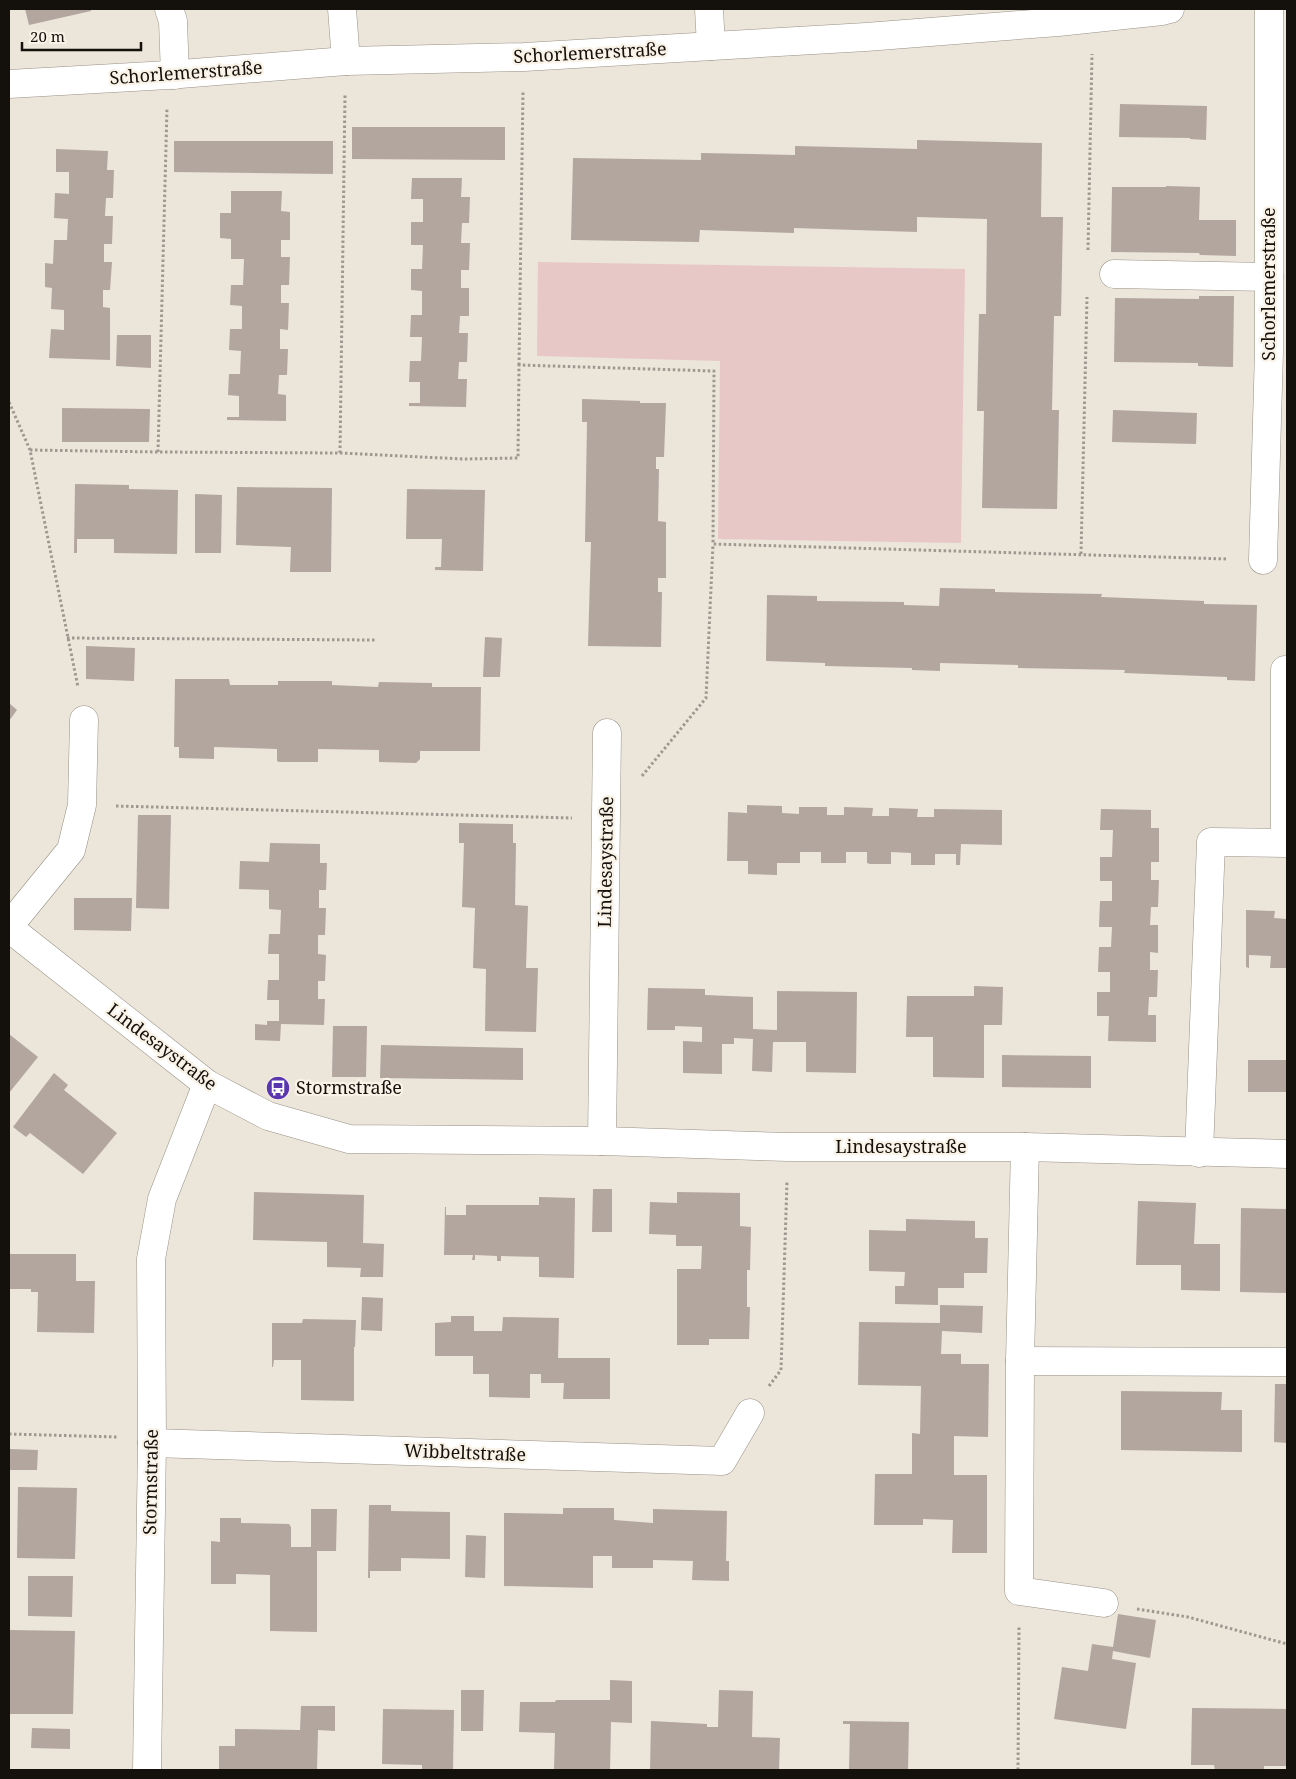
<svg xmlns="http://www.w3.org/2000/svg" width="1296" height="1779" font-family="'Noto Serif',serif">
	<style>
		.green { fill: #e8c8c7 }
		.building { fill: #b3a69f }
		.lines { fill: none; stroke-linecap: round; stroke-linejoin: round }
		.minor-casing { stroke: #989186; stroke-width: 29 }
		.path { stroke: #9e9990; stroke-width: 3; stroke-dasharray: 2.5 2.5; stroke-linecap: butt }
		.minor { stroke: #fff; stroke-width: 28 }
		.labels { text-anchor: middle; stroke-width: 4.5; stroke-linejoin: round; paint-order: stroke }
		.street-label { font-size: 18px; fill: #14110d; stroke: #f9f2e6 }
		.poi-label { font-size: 18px; fill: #14110d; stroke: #f9f2e6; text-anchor: start }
	</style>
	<rect width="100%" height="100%" fill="#ece5d9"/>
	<polygon class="green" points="538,262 965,269 961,543 718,539 720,361 537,356"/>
	<g class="building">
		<polygon points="25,9 91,9 91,11 29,25"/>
		<polygon points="1120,104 1207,106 1206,140 1190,139 1190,138 1119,137"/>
		<polygon points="352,127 505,127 505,160 352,159"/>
		<polygon points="917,140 1042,143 1041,217 1063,217 1061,316 1054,316 1052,410 1059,410 1057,509 982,508 984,411 977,411 979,314 986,314 987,219 917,217 917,232 794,228 794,233 700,230 699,242 571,240 573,158 701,160 701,153 795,155 795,146 917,149"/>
		<polygon points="174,141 333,141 333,174 174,172"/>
		<polygon points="56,149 108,151 107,170 114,170 113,198 106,198 105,216 113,216 112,244 104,244 104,262 112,262 110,290 103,290 103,307 110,308 110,360 49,358 51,329 64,330 64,310 51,309 52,288 45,287 45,263 53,264 54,240 67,240 68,219 54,218 55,193 69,194 69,172 56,172"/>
		<polygon points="412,178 462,178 461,197 470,197 469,223 462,223 461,243 470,243 469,270 461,270 461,288 469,288 469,316 460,316 459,333 468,333 467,362 459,362 458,379 467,379 466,407 409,406 409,403 420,403 420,382 409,382 410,361 421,361 422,337 410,337 411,315 422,315 422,291 411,290 411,269 422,269 423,245 411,245 411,222 423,222 423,199 411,199"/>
		<polygon points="1166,186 1200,187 1199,220 1236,220 1236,256 1200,255 1199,253 1111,252 1112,187 1166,187"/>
		<polygon points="231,191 282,191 281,211 290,212 290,240 281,240 281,257 290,257 289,285 281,285 281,303 289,303 288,330 280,329 280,349 288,349 287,375 279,375 278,394 286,395 286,421 227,420 227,417 239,417 239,396 228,395 229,374 240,374 241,351 229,350 230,329 242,329 242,306 230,305 231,285 243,285 244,259 231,259 231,239 220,238 220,213 231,213"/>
		<polygon points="1199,296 1234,296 1233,367 1198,366 1198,363 1114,362 1115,298 1199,299"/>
		<polygon points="117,335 151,335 151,368 116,366"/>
		<polygon points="582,399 640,401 640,403 666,403 664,457 656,457 656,469 659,469 658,521 666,522 666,578 658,578 658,592 662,592 661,647 588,646 591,542 585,542 587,422 582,422"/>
		<polygon points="62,408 150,409 149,442 62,442"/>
		<polygon points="1113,410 1197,413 1196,444 1112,442"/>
		<polygon points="75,484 129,485 129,489 178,490 177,554 114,553 114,539 77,539 77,553 74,553"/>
		<polygon points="237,487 332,488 331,572 290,572 291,547 236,545"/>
		<polygon points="407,489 485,490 483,571 435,570 435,567 441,567 442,539 406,539"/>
		<polygon points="195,494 222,495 221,553 195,553"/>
		<polygon points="940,588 995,589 995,592 1102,594 1101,597 1204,601 1204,604 1257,605 1255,681 1227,680 1227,677 1124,673 1125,670 1018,668 1018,665 940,663 940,671 912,670 912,668 825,666 825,663 766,661 767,595 817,596 817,601 904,602 904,605 939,606"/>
		<polygon points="485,637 502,638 500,677 483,677"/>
		<polygon points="86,646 135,648 134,681 86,679"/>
		<polygon points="175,679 229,679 230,685 278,685 278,681 332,681 332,685 378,687 379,682 432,683 432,687 481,687 480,751 420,751 420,759 416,763 379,762 379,750 318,749 318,762 279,762 277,761 277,749 214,747 214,759 179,758 179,747 174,747"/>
		<polygon points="9,703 17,710 9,721"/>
		<polygon points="747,805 782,806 782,813 799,814 799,807 827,807 827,815 844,815 844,807 873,808 872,816 889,816 889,808 918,809 917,817 934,817 934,809 1002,810 1002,845 961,844 960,865 956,865 956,854 935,854 935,865 911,865 911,853 891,852 891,864 870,864 867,863 867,852 846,852 846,863 821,863 821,852 800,852 800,863 777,863 777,875 748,874 748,861 727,861 728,812 747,813"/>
		<polygon points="1101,809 1151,810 1151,828 1159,828 1159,862 1151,862 1151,880 1159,880 1158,907 1151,907 1150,925 1158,925 1158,953 1150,952 1150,970 1158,970 1157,997 1149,997 1148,1015 1156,1015 1156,1042 1108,1041 1109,1016 1097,1016 1097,992 1110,992 1110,972 1098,972 1099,947 1111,947 1112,927 1099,927 1100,901 1112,901 1112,881 1100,881 1100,857 1112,857 1113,830 1100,830"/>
		<polygon points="138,815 171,815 169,909 136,908"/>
		<polygon points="459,823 513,824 513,843 516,843 515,905 528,906 526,968 538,968 536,1032 485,1031 486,969 473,968 475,908 462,907 464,843 459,843"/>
		<polygon points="270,843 320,844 320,863 327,863 326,890 319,890 319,908 326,908 325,935 318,935 318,954 326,955 325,981 318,981 318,999 325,999 324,1025 281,1024 280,1041 255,1040 255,1024 267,1025 267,1021 279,1021 279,1000 267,1000 268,980 279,980 279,954 268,954 269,934 280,934 281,910 269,909 269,890 239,889 240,861 269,862"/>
		<polygon points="74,898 132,898 131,931 74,930"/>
		<polygon points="1246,910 1275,911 1274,918 1287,919 1287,968 1270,968 1271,956 1249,955 1249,968 1246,967"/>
		<polygon points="974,986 1003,987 1002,1025 984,1025 984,1078 933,1077 933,1037 906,1037 907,996 974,996"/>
		<polygon points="648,988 705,989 705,995 753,997 753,1029 777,1030 777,991 857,992 856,1073 806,1072 806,1042 773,1042 772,1072 752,1071 753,1039 734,1038 734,1044 722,1044 722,1074 683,1073 683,1041 702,1042 702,1027 675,1026 675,1030 647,1030"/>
		<polygon points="333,1026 367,1026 366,1077 332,1077"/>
		<polygon points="9,1034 38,1057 9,1093"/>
		<polygon points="381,1045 523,1048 523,1080 380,1078"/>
		<polygon points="1002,1055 1091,1056 1091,1088 1002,1087"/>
		<rect x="1248" y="1060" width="39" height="32"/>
		<polygon points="54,1073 68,1085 64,1090 117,1133 83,1174 30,1133 26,1137 13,1127"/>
		<polygon points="593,1189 612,1189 612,1232 592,1232"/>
		<polygon points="254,1192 364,1195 363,1243 384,1244 383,1277 360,1277 361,1268 327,1267 327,1242 253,1240"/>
		<polygon points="677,1192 740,1193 740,1226 751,1227 750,1270 747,1270 747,1307 750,1307 749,1339 709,1339 709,1345 677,1345 677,1269 701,1269 702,1246 676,1246 676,1235 649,1234 650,1202 677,1203"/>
		<polygon points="539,1197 575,1198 574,1278 539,1277 539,1257 501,1256 501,1261 497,1261 497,1256 475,1255 475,1260 472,1260 473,1255 444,1255 445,1207 446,1207 446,1215 466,1215 466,1205 539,1205"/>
		<polygon points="1138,1201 1196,1203 1194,1244 1220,1244 1220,1291 1181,1290 1181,1265 1136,1265"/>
		<polygon points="1241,1208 1287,1209 1287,1293 1240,1292"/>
		<polygon points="906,1219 975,1221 975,1238 988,1238 987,1273 964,1273 964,1288 938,1288 938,1305 895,1304 895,1286 904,1286 905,1272 869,1271 869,1230 906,1231"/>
		<polygon points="9,1254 76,1254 76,1281 95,1281 94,1333 37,1332 38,1292 31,1292 31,1289 9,1289"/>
		<polygon points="362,1297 383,1298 382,1331 361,1330"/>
		<polygon points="940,1305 983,1306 982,1333 942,1331 941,1354 961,1354 961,1364 989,1364 988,1437 954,1436 954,1475 987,1475 987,1553 952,1553 953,1520 923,1519 923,1525 874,1525 875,1474 912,1474 912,1433 920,1434 921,1386 858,1385 859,1322 940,1323"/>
		<polygon points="451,1316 474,1316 474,1331 502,1331 503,1317 559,1318 558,1358 610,1358 610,1399 563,1399 564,1383 541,1383 541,1374 530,1374 530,1398 489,1397 489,1374 473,1374 473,1356 435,1356 435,1323 451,1322"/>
		<polygon points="303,1319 356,1320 355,1347 354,1347 354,1401 301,1400 301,1360 274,1360 273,1367 272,1367 272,1323 302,1323"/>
		<polygon points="1275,1384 1287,1384 1287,1443 1274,1442"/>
		<polygon points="1121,1391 1222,1392 1221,1410 1242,1410 1242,1452 1121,1450"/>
		<polygon points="9,1449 38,1450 37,1470 9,1470"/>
		<polygon points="18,1487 77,1488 75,1559 17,1558"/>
		<polygon points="369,1505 391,1505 391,1511 450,1512 450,1559 401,1558 401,1571 370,1571 370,1578 368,1578"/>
		<polygon points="563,1508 614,1508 614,1520 653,1523 653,1509 727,1511 726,1561 729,1561 729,1581 692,1580 693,1561 653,1560 653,1568 612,1568 612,1556 593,1556 593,1588 504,1586 504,1513 563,1514"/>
		<polygon points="311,1509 337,1509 336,1551 317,1551 317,1632 270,1631 270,1575 236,1574 236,1584 211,1584 211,1541 220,1542 220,1518 241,1518 241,1523 289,1524 291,1527 291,1547 311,1547"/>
		<polygon points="466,1535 486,1536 485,1578 465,1577"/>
		<polygon points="28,1576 73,1576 72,1617 28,1616"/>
		<polygon points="1118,1614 1156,1620 1150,1658 1113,1651 1112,1659 1136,1663 1126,1729 1054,1719 1062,1667 1088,1671 1092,1644 1113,1647"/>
		<polygon points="9,1630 75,1631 73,1714 9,1714"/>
		<polygon points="610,1680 632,1681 632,1723 611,1722 610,1770 554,1770 555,1733 519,1732 520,1702 555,1702 556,1700 610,1700"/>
		<polygon points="461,1690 484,1690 483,1731 461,1731"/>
		<polygon points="719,1690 753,1691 752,1737 780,1738 779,1770 650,1770 651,1721 707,1724 707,1727 718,1727"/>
		<polygon points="301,1706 335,1706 335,1731 318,1730 317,1770 219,1770 219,1746 235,1746 235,1729 300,1730"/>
		<polygon points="1192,1708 1287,1709 1287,1766 1264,1766 1264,1770 1215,1770 1214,1765 1191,1765"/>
		<polygon points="383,1709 454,1710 453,1770 422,1770 422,1765 382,1764"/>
		<polygon points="843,1721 909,1722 908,1770 849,1770 850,1724 843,1724"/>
		<polygon points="32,1728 70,1729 70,1749 31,1748"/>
	</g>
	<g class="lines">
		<g class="minor-casing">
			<g id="minor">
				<polyline points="169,9 173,21 175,75"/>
				<polyline points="342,9 346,61"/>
				<polyline points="709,9 711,46"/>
				<polyline points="9,84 168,75 346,61 524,57 866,37 1058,22 1162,11 1170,9"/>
				<polyline points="1114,274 1269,277"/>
				<polyline points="1263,560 1269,351 1269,9"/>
				<polyline points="9,926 71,850 82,805 84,720"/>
				<polyline points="9,928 207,1084 268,1116 349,1139 602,1141 788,1147 1025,1147 1287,1154"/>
				<polyline points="602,1141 607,733"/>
				<polyline points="1025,1147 1020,1361 1019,1591 1104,1603"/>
				<polyline points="1199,1153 1211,842 1285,843 1285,670"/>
				<polyline points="1020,1361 1287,1362"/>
				<polyline points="152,1443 722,1461 750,1413"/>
				<polyline points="147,1770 152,1443 151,1259 162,1199 207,1084"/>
			</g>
		</g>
		<g class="path">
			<polyline points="1088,250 1092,54"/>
			<polyline points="519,365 523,91"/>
			<polyline points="9,402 30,450 78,687"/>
			<polyline points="30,450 158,452 340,453 463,459 518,458 519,365 714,371 713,544 1228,559"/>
			<polyline points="158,452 167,108"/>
			<polyline points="340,453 345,95"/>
			<polyline points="1081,554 1087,297"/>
			<polyline points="67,638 375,640"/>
			<polyline points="642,776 706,698 713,544"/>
			<polyline points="116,806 572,818"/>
			<polyline points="769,1386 781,1370 787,1181"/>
			<polyline points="9,1434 118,1437"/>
			<polyline points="1137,1609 1188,1617 1287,1644"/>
			<polyline points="1018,1770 1019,1626"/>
		</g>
		<use href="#minor" class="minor"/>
	</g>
	<defs>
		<g id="bus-disc" transform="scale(1.25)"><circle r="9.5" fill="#5b37af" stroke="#f9f2e6"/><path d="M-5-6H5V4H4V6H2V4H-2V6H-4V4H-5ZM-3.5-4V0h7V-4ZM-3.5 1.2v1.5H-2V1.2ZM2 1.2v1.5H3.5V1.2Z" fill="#fff"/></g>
	</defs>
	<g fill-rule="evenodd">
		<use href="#bus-disc" x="278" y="1088"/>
	</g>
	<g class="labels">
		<g class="street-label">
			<text transform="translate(590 53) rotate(-3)" y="6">Schorlemerstraße</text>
			<text transform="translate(186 73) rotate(-4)" y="6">Schorlemerstraße</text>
			<text transform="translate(1269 284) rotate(-90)" y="6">Schorlemerstraße</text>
			<text transform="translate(606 862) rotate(-89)" y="6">Lindesaystraße</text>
			<text transform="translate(162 1047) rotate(37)" y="6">Lindesaystraße</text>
			<text x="901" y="1153">Lindesaystraße</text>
			<text transform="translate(465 1453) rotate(2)" y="6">Wibbeltstraße</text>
			<text transform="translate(151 1482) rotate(-89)" y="6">Stormstraße</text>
		</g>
		<g class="poi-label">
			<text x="296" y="1094">Stormstraße</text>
		</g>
	</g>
	<rect width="1296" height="1779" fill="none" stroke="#14110d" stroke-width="20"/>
	<path d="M22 42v8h119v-8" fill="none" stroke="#14110d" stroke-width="2.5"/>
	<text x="30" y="42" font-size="15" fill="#14110d" stroke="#f9f2e6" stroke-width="4" paint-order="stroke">20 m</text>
</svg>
